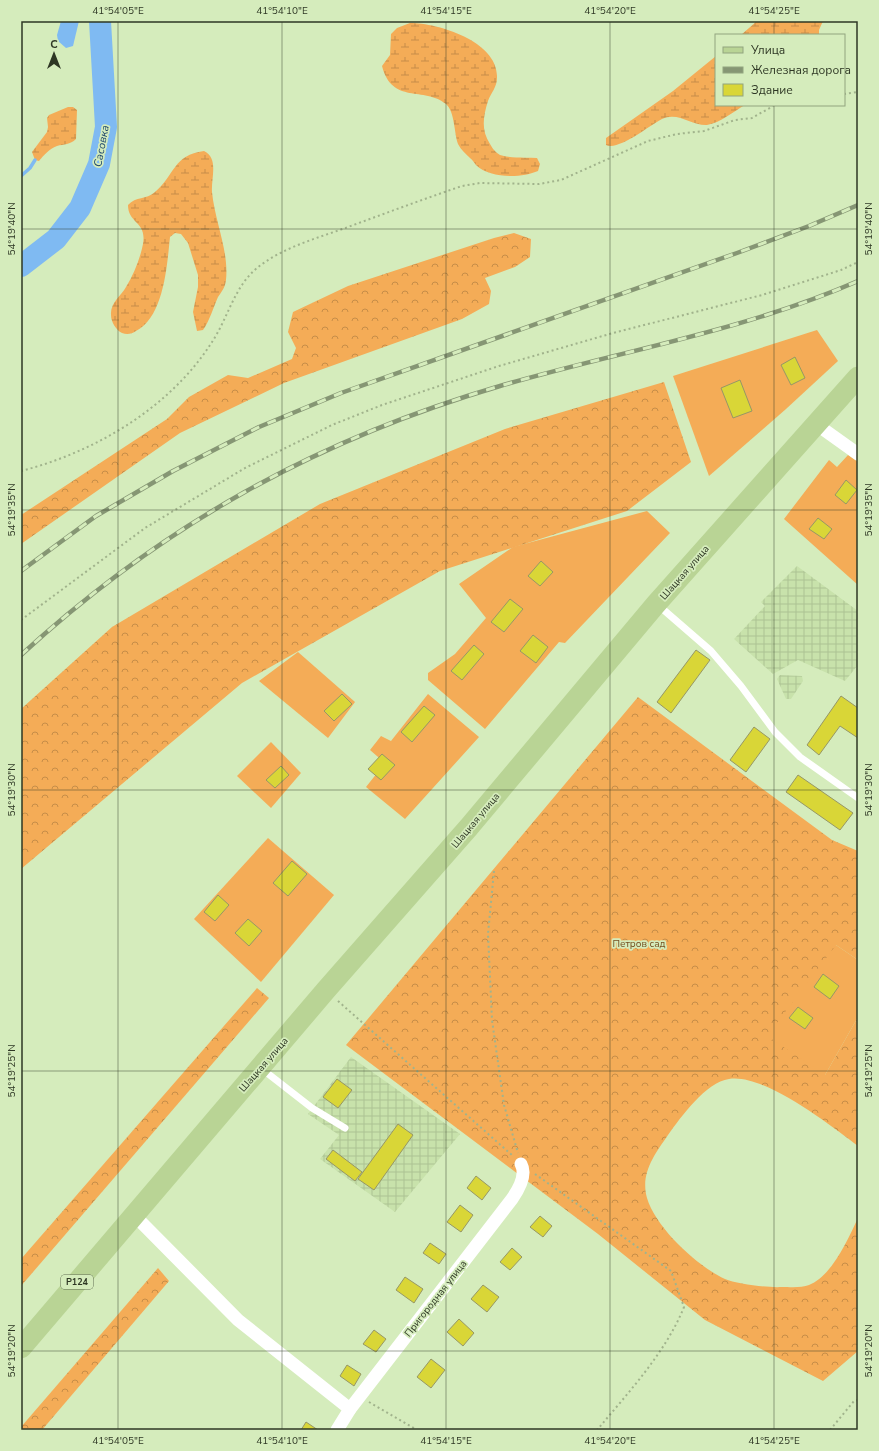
<svg xmlns="http://www.w3.org/2000/svg" width="879" height="1451" font-family="'Nunito Sans',sans-serif">
	<style>
		.industrial { fill: url(#industrial-grid) }
		.forest { fill: url(#forest-crowns) }
		.wetland { fill: url(#wetland-marsh) }
		.garden { fill: #f4ac57 }
		.water { fill: #7fbaf2 }
		.lines { fill: none; stroke-linecap: round; stroke-linejoin: round }
		.stream { stroke: #7fbaf2; stroke-width: 3.5 }
		.river { stroke: #7fbaf2; stroke-width: 22 }
		.building { fill: #d9d637; stroke: #969766 }
		.path { stroke: #a1b38c; stroke-width: 2; stroke-dasharray: 2 3; stroke-linecap: butt }
		.service { stroke: #fff; stroke-width: 7 }
		.minor { stroke: #fff; stroke-width: 13 }
		.primary { stroke: #b9d495; stroke-width: 21 }
		.rail-casing { stroke: #869674; stroke-width: 4.5 }
		.rail { stroke: #d5ecbc; stroke-width: 3; stroke-dasharray: 9; stroke-linecap: butt }
		.ticks { fill: none; stroke: #2e3724; stroke-width: 1; stroke-opacity: 0.45 }
		.labels { text-anchor: middle; stroke-width: 3.5; stroke-linejoin: round; paint-order: stroke }
		.shield { fill: #d5ecbc; stroke: #606d52; stroke-width: 1 }
		.shield-label { font-size: 9px; font-weight: bold; fill: #2e3724 }
		.street-label { font-size: 10px; fill: #2e3724; stroke: #d5ecbc }
		.park-label { font-size: 10px; fill: #754f21; stroke: #d5ecbc }
		.water-label { font-size: 11px; font-style: italic; fill: #1a446a; stroke: #d5ecbc }
		.neatline { fill: none; stroke: #2e3724; stroke-width: 1.5 }
		.ticks-label { font-size: 10px; text-anchor: middle; fill: #2e3724 }
	</style>
	<defs>
		<pattern id="industrial-grid" width="8" height="8" patternUnits="userSpaceOnUse"><rect width="8" height="8" fill="#c8e2ab"/><path d="M0 4h8M4 0v8" fill="none" stroke="#acc293"/></pattern>
		<pattern id="forest-crowns" width="20" height="18" patternUnits="userSpaceOnUse"><rect width="20" height="18" fill="#f4ac57"/><path d="M2 6a3 3 0 1 1 6 0M12 15a3 3 0 1 1 6 0" fill="none" stroke="#c68d48"/></pattern>
		<pattern id="wetland-marsh" width="20" height="14" patternUnits="userSpaceOnUse"><rect width="20" height="14" fill="#f4ac57"/><path d="M1 5h8M5 5V1M11 12h8M15 12V8" fill="none" stroke="#c68d48"/></pattern>
	</defs>
	<rect width="100%" height="100%" fill="#d5ecbc"/>
	<g class="industrial">
		<polygon points="797,566 858,611 858,665 845,681 798,660 773,674 734,639 765,606 761,602"/>
		<polygon points="780,675 802,676 803,681 791,699 786,699 777,679"/>
		<polygon points="351,1057 460,1134 395,1212 320,1159 339,1135 308,1114"/>
	</g>
	<g class="forest">
		<polygon points="514,233 531,239 530,257 515,267 485,278 491,291 489,304 462,319 284,383 180,433 21,544 21,515 167,419 189,397 228,375 248,378 292,359 296,348 288,332 293,312 348,286 494,238"/>
		<polygon points="664,382 691,462 627,511 440,571 242,683 21,869 21,709 112,627 320,504 505,429"/>
		<path d="M638,697l194,143 26,11v109l-22,-15 -11,130 33,-58v129c-27,-20 -94,-73 -129,-67 -23,3 -48,38 -61,56 -13,19 -28,38 -21,63 9,30 50,68 78,81 12,5 43,9 57,8 8,0 20,1 27,-2 23,-9 39,-46 49,-67v133l-35,30 -118,-61 -107,-86 -252,-189z"/>
		<polygon points="257,988 269,998 21,1286 21,1259"/>
		<polygon points="158,1268 169,1281 42,1430 21,1430 21,1427"/>
	</g>
	<g class="wetland">
		<polygon points="757,21 823,21 819,30 819,35 741,35"/>
		<path d="M410,23c29,0 89,19 87,55 0,9 -6,15 -9,23 -5,16 -7,29 2,43 3,5 5,8 10,11 12,4 25,2 37,3l3,6 -2,7c-16,7 -48,8 -62,-6 -2,-2 -3,-5 -6,-7 -4,-4 -9,-8 -12,-14 -4,-11 -3,-32 -12,-40 -22,-18 -54,1 -64,-38l8,-11 1,-21 6,-6z"/>
		<path d="M716,56v49h29c-11,6 -25,18 -38,20 -15,1 -29,-14 -45,-6 -12,6 -43,32 -56,26v-7l67,-47z"/>
		<path d="M68,107h5l4,3 -1,29c-6,6 -12,5 -19,7 -8,3 -13,9 -18,15l-4,-1 -3,-8 15,-20 1,-5 -1,-9 2,-3z"/>
		<path d="M204,151c15,7 7,27 8,41 3,30 17,59 14,88 -1,8 -4,11 -8,17 -5,11 -8,23 -15,33l-6,1 -4,-19 5,-25v-12l-10,-32 -7,-9 -6,-1 -5,4c-3,28 -6,80 -34,94 -4,3 -9,4 -14,2 -6,-3 -11,-11 -11,-18 -1,-12 10,-19 15,-28 8,-13 14,-28 17,-43 4,-23 -15,-20 -15,-39 8,-9 18,-5 27,-13 20,-17 18,-37 49,-41z"/>
	</g>
	<g class="garden">
		<polygon points="817,330 838,361 786,409 709,476 673,376"/>
		<polygon points="848,455 858,462 858,585 784,519 829,460 837,467"/>
		<polygon points="647,511 670,533 565,643 559,642 485,729 428,680 428,673 455,654 486,618 459,584 513,547"/>
		<polygon points="298,652 355,702 328,738 259,681"/>
		<polygon points="428,694 479,737 405,819 366,787 385,763 370,750 381,736 391,741"/>
		<polygon points="271,742 301,773 271,808 237,776"/>
		<polygon points="268,838 334,895 261,982 194,919"/>
		<polygon points="836,945 858,960 858,1017 825,1075 767,1036"/>
	</g>
	<polygon class="water" points="61,21 79,21 73,46 66,48 58,41 57,35"/>
	<g class="lines">
		<polyline class="stream" points="21,176 30,168 35,160"/>
		<polyline class="river" points="21,266 56,239 80,208 99,164 106,127 100,21"/>
	</g>
	<g class="building">
		<polygon points="795,357 805,378 791,385 781,365"/>
		<polygon points="740,380 752,411 733,418 721,388"/>
		<polygon points="846,480 857,490 846,504 835,495"/>
		<polygon points="818,518 832,529 824,539 809,529"/>
		<polygon points="541,561 553,572 540,586 528,576"/>
		<polygon points="510,599 523,609 504,632 491,622"/>
		<polygon points="533,635 548,647 536,663 520,651"/>
		<polygon points="474,645 484,654 462,680 451,671"/>
		<polygon points="696,650 710,660 671,713 657,702"/>
		<polygon points="342,694 352,704 334,721 324,711"/>
		<polygon points="841,696 858,708 858,738 840,726 819,755 807,745"/>
		<polygon points="424,706 435,715 412,742 401,732"/>
		<polygon points="754,727 770,739 746,772 730,760"/>
		<polygon points="382,754 395,765 381,780 368,769"/>
		<polygon points="281,766 289,775 275,788 266,780"/>
		<polygon points="798,775 853,813 840,830 786,792"/>
		<polygon points="292,861 307,874 288,896 273,883"/>
		<polygon points="218,895 229,905 215,921 204,912"/>
		<polygon points="248,919 262,931 249,946 235,933"/>
		<polygon points="823,974 839,986 830,999 814,987"/>
		<polygon points="798,1007 813,1018 805,1029 789,1018"/>
		<polygon points="337,1079 352,1090 338,1108 323,1097"/>
		<polygon points="398,1124 413,1135 374,1190 358,1179"/>
		<polygon points="333,1150 362,1172 355,1181 326,1159"/>
		<polygon points="476,1176 491,1188 482,1200 467,1188"/>
		<polygon points="460,1205 473,1215 461,1232 447,1222"/>
		<polygon points="540,1216 552,1226 543,1237 530,1227"/>
		<polygon points="430,1243 446,1254 439,1264 423,1253"/>
		<polygon points="512,1248 522,1257 510,1270 500,1262"/>
		<polygon points="405,1277 423,1289 414,1303 396,1290"/>
		<polygon points="483,1285 499,1297 487,1312 471,1299"/>
		<polygon points="459,1319 474,1333 463,1346 447,1332"/>
		<polygon points="374,1330 386,1339 376,1352 363,1344"/>
		<polygon points="431,1359 445,1370 431,1388 417,1377"/>
		<polygon points="347,1365 361,1374 354,1386 340,1376"/>
		<polygon points="306,1422 318,1430 301,1430"/>
	</g>
	<g class="lines">
		<g class="path">
			<polyline points="844,94 858,92"/>
			<path d="M21,471c74,-19 149,-63 191,-129 16,-24 22,-55 45,-74 26,-21 61,-30 91,-41 38,-14 76,-28 114,-41l18,-3 59,1 22,-4 87,-39 29,-7 27,-3 31,-11 17,-2 23,-13"/>
			<polyline points="21,620 145,528 245,468 332,425 382,405 499,366 613,333 762,295 841,270 858,262"/>
			<polyline points="494,871 488,934 492,1020 504,1105 518,1153"/>
			<polyline points="338,1001 513,1156"/>
			<path d="M535,1174l136,97 13,36c-18,45 -56,86 -87,123"/>
			<polyline points="369,1402 417,1430"/>
			<polyline points="830,1430 854,1401 858,1400"/>
		</g>
		<g class="service">
			<polyline points="658,605 711,651 741,686 775,732 800,757 858,798"/>
			<polyline points="262,1069 312,1108 345,1128"/>
		</g>
		<g class="minor">
			<polyline points="816,424 858,454"/>
			<polyline points="134,1215 238,1320 350,1409"/>
			<path d="M337,1430l13,-21 162,-210c7,-10 15,-24 9,-35"/>
		</g>
		<polyline class="primary" points="21,1348 326,990 469,827 656,604 858,377"/>
		<g class="rail-casing">
			<g id="rail">
				<polyline points="21,571 96,516 173,471 259,427 341,393 737,253 809,226 858,205"/>
				<path d="M21,655c142,-130 295,-215 479,-269 120,-35 244,-55 358,-105"/>
			</g>
		</g>
		<use href="#rail" class="rail"/>
	</g>
	<path class="ticks" d="M118,21v1409M282,21v1409M446,21v1409M610,21v1409M774,21v14M774,105v1325M21,229h837M21,510h837M21,790h837M21,1071h837M21,1351h837"/>
	<g class="labels">
		<rect class="shield" x="61" y="1275" width="32" height="14" rx="3"/>
		<g class="shield-label">
			<text x="77" y="1285">Р124</text>
		</g>
		<g class="street-label">
			<text transform="translate(684 572) rotate(-49)" y="4">Шацкая улица</text>
			<text transform="translate(475 820) rotate(-50)" y="4">Шацкая улица</text>
			<text transform="translate(263 1064) rotate(-49)" y="4">Шацкая улица</text>
			<text transform="translate(435 1298) rotate(-52)" y="4">Пригородная улица</text>
		</g>
		<g class="park-label">
			<text x="639" y="947">Петров сад</text>
		</g>
		<g class="water-label">
			<text transform="translate(101 146) rotate(-79)" y="4">Сасовка</text>
		</g>
	</g>
	<rect width="879" height="1451" fill="none" stroke="#d5ecbc" stroke-width="44"/>
	<rect x="715" y="34" width="130" height="72" fill="#d5ecbc" stroke="#92a47f"/>
	<rect x="723" y="47" width="20" height="6" fill="#b9d495" stroke="#92a47f"/>
	<text x="751" y="54" font-size="12" fill="#2e3724">Улица</text>
	<rect x="723" y="67" width="20" height="6" fill="#869674" stroke="#92a47f"/>
	<text x="751" y="74" font-size="12" fill="#2e3724">Железная дорога</text>
	<rect x="723" y="84" width="20" height="12" fill="#d9d637" stroke="#92a47f"/>
	<text x="751" y="94" font-size="12" fill="#2e3724">Здание</text>
	<g transform="translate(54 54)" stroke="#d5ecbc" stroke-width="3" paint-order="stroke">
	<path d="M0-3L7 15L0 10L-7 15Z" fill="#2e3724"/>
	<text y="-6" font-size="11" font-weight="bold" text-anchor="middle" fill="#2e3724">С</text>
	</g>
	<rect x="22" y="22" width="835" height="1407" class="neatline"/>
	<g class="ticks-label">
		<text x="118" y="14">41°54'05"E</text>
		<text x="282" y="14">41°54'10"E</text>
		<text x="446" y="14">41°54'15"E</text>
		<text x="610" y="14">41°54'20"E</text>
		<text x="774" y="14">41°54'25"E</text>
		<text transform="translate(11 229) rotate(-90)" y="4">54°19'40"N</text>
		<text transform="translate(868 229) rotate(-90)" y="4">54°19'40"N</text>
		<text transform="translate(11 510) rotate(-90)" y="4">54°19'35"N</text>
		<text transform="translate(868 510) rotate(-90)" y="4">54°19'35"N</text>
		<text transform="translate(11 790) rotate(-90)" y="4">54°19'30"N</text>
		<text transform="translate(868 790) rotate(-90)" y="4">54°19'30"N</text>
		<text transform="translate(11 1071) rotate(-90)" y="4">54°19'25"N</text>
		<text transform="translate(868 1071) rotate(-90)" y="4">54°19'25"N</text>
		<text transform="translate(11 1351) rotate(-90)" y="4">54°19'20"N</text>
		<text transform="translate(868 1351) rotate(-90)" y="4">54°19'20"N</text>
		<text x="118" y="1444">41°54'05"E</text>
		<text x="282" y="1444">41°54'10"E</text>
		<text x="446" y="1444">41°54'15"E</text>
		<text x="610" y="1444">41°54'20"E</text>
		<text x="774" y="1444">41°54'25"E</text>
	</g>
</svg>
